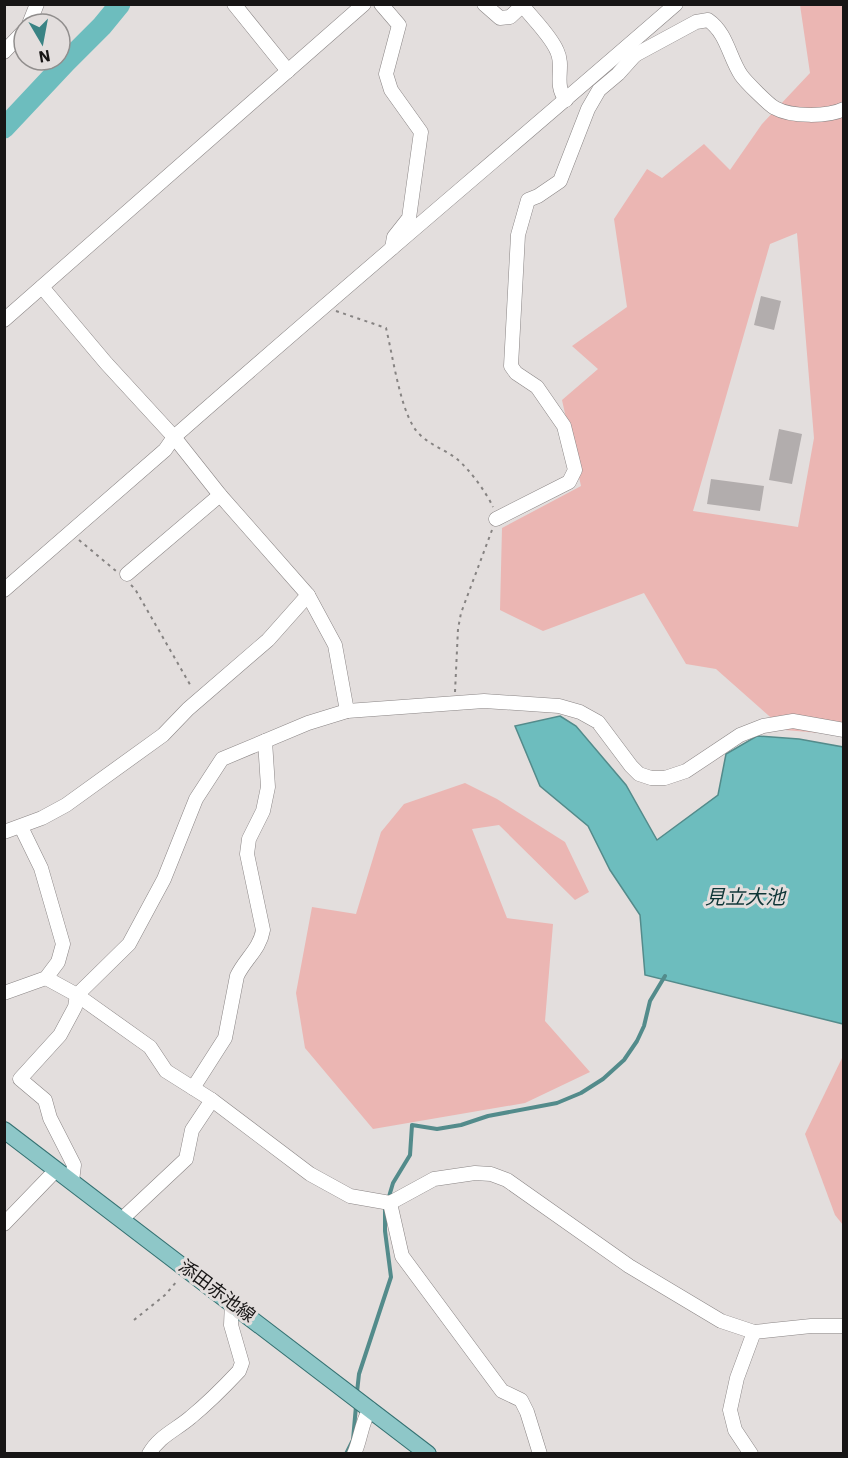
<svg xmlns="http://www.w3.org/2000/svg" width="848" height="1458" font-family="'IBM Plex Sans','Noto Sans JP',sans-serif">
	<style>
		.green { fill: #ebb6b3; fill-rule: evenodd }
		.water { fill: #6dbdbe; stroke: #538b8b; stroke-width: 1.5 }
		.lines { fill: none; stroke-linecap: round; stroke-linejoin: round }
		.stream { stroke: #538b8b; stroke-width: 4 }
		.river { stroke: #6dbdbe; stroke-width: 21 }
		.building { fill: #b2adad }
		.minor-casing { stroke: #8a8585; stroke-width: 15 }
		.major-casing { stroke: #347172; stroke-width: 18 }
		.path { stroke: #868382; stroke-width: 2; stroke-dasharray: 3 4.5; stroke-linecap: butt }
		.minor { stroke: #fff; stroke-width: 14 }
		.major { stroke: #8ec7c8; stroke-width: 16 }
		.labels { text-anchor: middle; stroke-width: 6; stroke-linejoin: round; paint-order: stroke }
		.street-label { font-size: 18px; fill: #171515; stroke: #e3dedd }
		.water-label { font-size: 20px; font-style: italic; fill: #0d3536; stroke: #e3dedd }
	</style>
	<rect width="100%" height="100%" fill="#e3dedd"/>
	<g class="green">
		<path d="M800,5h43v730l-58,-5 -69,-61 -30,-5 -42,-71 -101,38 -43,-21 2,-82 79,-42 -19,-86 36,-31 -26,-23 55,-39 -13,-88 33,-50 15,9 42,-34 26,26 32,-46 48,-51zM797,233l17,205 -16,89 -105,-16 77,-267z"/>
		<polygon points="465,783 497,799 565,842 589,892 575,900 499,825 472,829 507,918 553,924 545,1021 590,1072 525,1103 373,1129 305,1048 296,993 312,907 356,914 381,832 404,804"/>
		<polygon points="843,1056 843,1225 835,1215 805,1134"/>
	</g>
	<polygon class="water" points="560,716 576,726 626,785 657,840 718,795 726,754 757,736 799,739 843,747 843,1024 645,975 640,915 610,870 588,826 540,786 515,726"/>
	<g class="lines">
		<g class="stream">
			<polyline points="388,1200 393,1183 410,1155 412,1125 437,1129 461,1125 488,1116 557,1103 581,1093 603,1079 624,1060 637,1041 644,1026 650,1001 665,976"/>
			<polyline points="357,1392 359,1374 391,1277 385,1231 385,1207"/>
			<polyline points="346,1454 353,1440 356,1406"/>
		</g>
		<polyline class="river" points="4,128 66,62 102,26 120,4"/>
	</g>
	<g class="building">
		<polygon points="761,296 781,301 774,330 754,325"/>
		<polygon points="779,429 802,434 792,484 769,480"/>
		<polygon points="711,479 764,486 760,511 707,504"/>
	</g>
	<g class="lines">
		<g class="minor-casing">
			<g id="minor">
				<polyline points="234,4 288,71"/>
				<polyline points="381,4 399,25 386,74 391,90 421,132 409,218 394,237 392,248"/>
				<polyline points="484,4 500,18 510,17 524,4"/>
				<path d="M523,6c10,13 28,30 34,45 8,16 -4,33 9,49"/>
				<polyline points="29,24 37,4"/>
				<polyline points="4,52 24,31"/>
				<path d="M635,55l61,-33 12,-2c19,13 21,37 33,55 4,6 28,30 34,33 16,9 53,9 69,1"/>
				<polyline points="42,287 106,363 174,437 220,495 308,595 335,645 347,711"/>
				<polyline points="4,320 364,4"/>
				<polyline points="496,519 569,482 575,470 564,426 537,387 516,373 511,366 518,235 528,200 538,196 560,181 588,109 599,90 618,74 635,55 627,47"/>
				<polyline points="127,574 220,495"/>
				<path d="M4,590l161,-140 9,-13c166,-146 335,-288 502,-433"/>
				<polyline points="4,832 42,818 66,805 163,735 188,709 268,640 308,595"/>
				<polyline points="46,978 77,995 150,1047 166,1071 212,1100 310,1174 350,1196 390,1203 434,1179 475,1173 491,1174 507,1180 629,1266 721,1321 754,1332 811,1326 844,1326"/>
				<polyline points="4,993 46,978 58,962 63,944 41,868 21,827"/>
				<path d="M193,1088l32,-50 12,-62c8,-17 23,-27 26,-46l-16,-76 2,-15 14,-28 5,-24 -3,-46"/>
				<polyline points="72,1181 74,1165 50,1118 45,1100 20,1079 60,1035 75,1007 77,995 129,944 164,879 196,799 222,759 308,723 347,711 484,701 559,706 580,712 598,722 631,766 639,774 651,778 665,778 686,771 740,735 763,726 793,721 844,730"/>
				<polyline points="390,1203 402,1256 502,1391 521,1400 527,1412 540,1454"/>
				<polyline points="122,1219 186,1159 192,1130 212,1100"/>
				<polyline points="4,1224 56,1170"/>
				<path d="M149,1454c10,-18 27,-24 42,-37 17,-14 33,-30 48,-46l3,-8 -11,-38 1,-23"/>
				<path d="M354,1454c7,-15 7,-31 16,-45"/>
				<polyline points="751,1454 735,1430 730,1410 737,1378 754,1332"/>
			</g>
		</g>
		<g class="major-casing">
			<polyline id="major" points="4,1130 428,1454"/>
		</g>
		<g class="path">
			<path d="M336,311l50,17c7,29 13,74 27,98 10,17 30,22 44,33 13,11 29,33 36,48"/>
			<polyline points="79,540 116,571"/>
			<polyline points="131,585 135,589 192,688"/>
			<polyline points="455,692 458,629 461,613 492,530"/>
			<polyline points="134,1320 165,1295 178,1280"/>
		</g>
		<use href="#minor" class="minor"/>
		<use href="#major" class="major"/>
	</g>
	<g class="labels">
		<g class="street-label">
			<text transform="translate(217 1291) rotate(37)" y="6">添田赤池線</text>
		</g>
		<g class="water-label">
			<text x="745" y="904">見立大池</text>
		</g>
	</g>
	<rect width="848" height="1458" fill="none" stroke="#171515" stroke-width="12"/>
	<g transform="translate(42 42) rotate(170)"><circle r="28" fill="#e3dedd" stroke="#918e8d" stroke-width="1.5"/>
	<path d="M0-4.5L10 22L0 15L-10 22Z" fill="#3a8384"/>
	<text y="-9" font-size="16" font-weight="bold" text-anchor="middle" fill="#171515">N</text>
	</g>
</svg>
